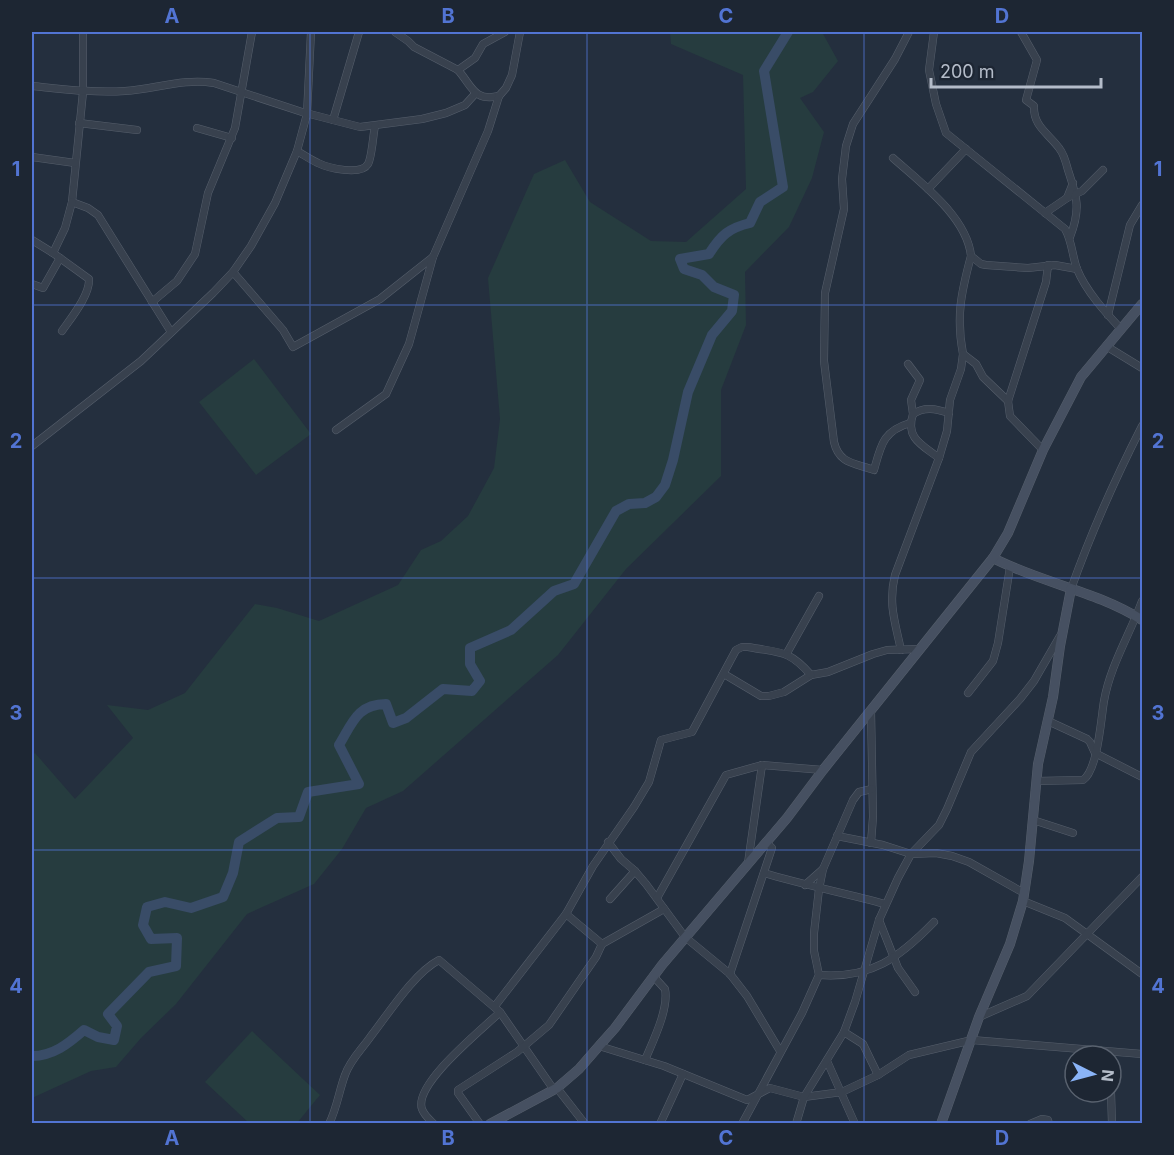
<svg xmlns="http://www.w3.org/2000/svg" width="1174" height="1155" font-family="Inter,sans-serif">
	<style>
		.green { fill: #263c3f }
		.lines { fill: none; stroke-linecap: round; stroke-linejoin: round }
		.river { stroke: #394c67; stroke-width: 10 }
		.street-casing { stroke: #565f6c; stroke-width: 8 }
		.secondary-casing { stroke: #565f6c; stroke-width: 10 }
		.street { stroke: #38414e; stroke-width: 7 }
		.secondary { stroke: #465061; stroke-width: 9 }
		.grid { fill: none; stroke: #5274d3; stroke-width: 1.5; stroke-opacity: 0.55 }
		.neatline { fill: none; stroke: #5274d3; stroke-width: 2 }
		.grid-label { font-size: 20px; text-anchor: middle; font-weight: bold; fill: #5274d3 }
	</style>
	<rect width="100%" height="100%" fill="#242f3e"/>
	<g class="green">
		<polygon points="670,32 822,32 838,61 813,92 800,98 824,132 812,178 789,227 745,272 746,325 721,390 721,476 626,569 558,655 403,791 366,808 342,849 314,884 247,914 176,1004 141,1038 116,1067 91,1071 32,1098 32,756 35,753 75,799 133,738 107,705 148,710 185,693 255,604 277,608 319,621 398,585 421,550 441,541 468,516 494,468 500,419 488,278 534,174 565,160 590,202 651,241 686,242 746,189 743,75 671,44"/>
		<polygon points="254,359 311,434 256,475 199,402"/>
		<polygon points="252,1031 320,1095 297,1123 249,1123 205,1082"/>
	</g>
	<g class="lines">
		<path class="river" d="M32,1056c21,0 36,-12 52,-26l14,7 16,3 3,-14 -9,-12 41,-42 27,-6 1,-28 -26,1 -8,-14 4,-18 18,-5 26,6 32,-11 10,-24 6,-31 38,-24 22,-1 9,-25 51,-8 -20,-39c13,-21 18,-41 47,-41l7,19 13,-5 37,-29 29,2 8,-10 -10,-17v-16l41,-18 43,-39 20,-7 42,-73 13,-7 16,-1 11,-6 9,-12 8,-25 15,-68 24,-57 20,-24 2,-16 -20,-8 -12,-12 -18,-6 -4,-10 29,-5c12,-19 20,-26 41,-31l10,-21 23,-15 -19,-116 24,-39"/>
		<g class="street-casing">
			<g id="street">
				<polyline points="83,32 83,92 72,202 88,208 98,215 171,332"/>
				<polyline points="395,32 408,41 414,47 458,70 475,58 483,44 505,32"/>
				<path d="M909,32l-14,27 -42,65 -7,22 -4,33 2,30 -19,84 -1,68 10,81c5,22 21,21 40,28 7,-25 9,-39 36,-47"/>
				<path d="M934,32l-5,38 7,34 10,29 119,96c7,12 7,26 12,40 9,22 28,43 44,60"/>
				<path d="M1021,32l16,28 -11,40 8,6c-1,20 14,27 25,42 5,6 7,14 9,22 9,27 13,39 2,67"/>
				<path d="M458,70c14,16 16,32 41,26"/>
				<path d="M32,86c31,3 61,7 93,5 30,-2 59,-13 89,-8l88,29 58,15 62,-8 24,-6 19,-8 10,-11"/>
				<polyline points="333,120 359,32"/>
				<polyline points="79,123 137,130"/>
				<polyline points="197,128 232,138"/>
				<path d="M297,151c7,4 14,9 21,12 10,5 43,13 50,1 4,-7 5,-29 7,-38"/>
				<polyline points="32,157 75,163"/>
				<path d="M893,158c28,25 74,59 78,98l10,8 5,1 42,3 27,-3 22,4"/>
				<polyline points="928,189 966,149"/>
				<polyline points="1067,198 1082,191 1103,170"/>
				<polyline points="1045,213 1067,198 1073,183"/>
				<path d="M32,240l21,13 36,26c1,16 -18,39 -27,52"/>
				<polyline points="53,253 65,228 72,202"/>
				<path d="M971,256c-10,37 -15,61 -8,98l13,10 7,13 25,24"/>
				<polyline points="233,272 283,330 293,347 380,299 433,257 488,131 499,96 506,88 512,75 520,32"/>
				<polyline points="32,284 43,288 60,258"/>
				<polyline points="152,302 177,281 195,254 208,193 235,128 252,32"/>
				<polyline points="1108,315 1130,225 1142,205"/>
				<polyline points="1106,346 1142,368"/>
				<polyline points="908,364 920,380 911,400 913,414"/>
				<polyline points="336,430 386,394 409,344 433,257"/>
				<polyline points="32,446 141,361 213,293 233,272 251,246 275,203 297,151 307,114 311,32"/>
				<polyline points="1043,450 1010,416 1008,401 1046,282 1048,265"/>
				<path d="M939,458c-17,-13 -34,-20 -26,-44 12,-8 23,-5 36,-1"/>
				<path d="M1071,589c20,-56 44,-110 71,-163"/>
				<path d="M901,650c-6,-28 -13,-47 -6,-75l44,-117 8,-27 3,-31 11,-31 2,-15"/>
				<polyline points="787,653 819,596"/>
				<polyline points="724,674 761,696 769,696 784,692 811,675 828,672 873,654 887,650 919,649"/>
				<polyline points="968,693 993,661 998,643 1010,567"/>
				<polyline points="871,710 873,817 871,843"/>
				<polyline points="1048,721 1087,739 1090,742 1095,753 1142,777"/>
				<path d="M1036,781l47,-1c15,-10 18,-62 21,-79 6,-35 26,-67 38,-100"/>
				<polyline points="1033,820 1073,833"/>
				<polyline points="837,836 883,845 911,854 936,853 952,856 969,862 1024,893"/>
				<polyline points="608,842 621,859 635,871 646,884 685,937 730,974 747,996 780,1051"/>
				<polyline points="748,863 762,765"/>
				<path d="M764,873c40,12 81,20 121,31"/>
				<polyline points="805,885 823,869"/>
				<polyline points="657,898 726,775 762,765 823,770"/>
				<polyline points="610,899 635,871"/>
				<polyline points="1023,901 1065,918 1142,974"/>
				<polyline points="566,914 602,944"/>
				<polyline points="879,920 898,968 915,992"/>
				<polyline points="730,974 772,848 766,842"/>
				<path d="M819,975c52,4 80,-17 115,-53"/>
				<path d="M495,1006l71,-92 27,-48 41,-59 15,-25 12,-42 31,-8 44,-82 6,-3h6c32,6 40,2 63,28"/>
				<polyline points="979,1017 1027,996 1142,877"/>
				<polyline points="844,1032 863,1044 878,1075"/>
				<polyline points="599,1046 664,1066 747,1100 770,1088 804,1097 842,1092 878,1075 909,1055 972,1040 1142,1054"/>
				<path d="M645,1060c8,-19 24,-51 20,-71l-11,-12"/>
				<polyline points="827,1061 855,1124"/>
				<polyline points="557,1088 585,1124"/>
				<polyline points="1111,1092 1112,1124"/>
				<path d="M329,1124c8,-16 10,-33 16,-49 5,-15 17,-26 26,-39 18,-23 43,-63 68,-76l61,52 54,78"/>
				<path d="M434,1124c-5,-5 -10,-9 -12,-15 -9,-25 61,-80 78,-97"/>
				<polyline points="480,1124 458,1093 458,1090 517,1052 549,1025 596,957 602,944 664,909"/>
				<polyline points="660,1124 683,1074"/>
				<polyline points="742,1124 802,1013 819,975 814,951 814,933 819,889 823,869 853,800 859,792 872,789"/>
				<polyline points="796,1124 804,1097 844,1032 855,1002 879,920 898,878 911,854 939,825 947,809 971,752 1020,699 1034,681 1060,636"/>
				<polyline points="1030,1124 1042,1119 1048,1120 1049,1124"/>
			</g>
		</g>
		<g class="secondary-casing">
			<g id="secondary">
				<path d="M993,558c48,25 103,33 149,62"/>
				<polyline points="490,1124 557,1088 579,1069 599,1046 615,1028 662,965 787,818 823,770 993,558 1008,533 1043,450 1081,377 1142,304"/>
				<polyline points="941,1124 979,1017 1010,944 1023,901 1029,861 1038,764 1053,697 1060,646 1071,589"/>
			</g>
		</g>
		<use href="#street" class="street"/>
		<use href="#secondary" class="secondary"/>
	</g>
	<path class="grid" d="M310,32v1092M587,32v1092M864,32v1092M32,305h1110M32,578h1110M32,850h1110"/>
	<rect width="1174" height="1155" fill="none" stroke="#1d2633" stroke-width="66"/>
	<g transform="translate(1093 1074) rotate(96)"><circle r="28" fill="#1d2633" stroke="#59626f" stroke-width="1.5"/>
	<path d="M0-4.5L10 22L0 15L-10 22Z" fill="#8ab4f8"/>
	<text y="-9" font-size="16" font-weight="bold" text-anchor="middle" fill="#b4bcc9">N</text>
	</g>
	<path d="M931 78v9h170v-9" fill="none" stroke="#b4bcc9" stroke-width="3"/>
	<text x="940" y="78" font-size="18" fill="#b4bcc9" stroke="#1d2633" stroke-width="4.5" paint-order="stroke">200 m</text>
	<rect x="33" y="33" width="1108" height="1089" class="neatline"/>
	<g class="grid-label">
		<text x="172" y="23">A</text>
		<text x="448" y="23">B</text>
		<text x="726" y="23">C</text>
		<text x="1002" y="23">D</text>
		<text x="16" y="176">1</text>
		<text x="1158" y="176">1</text>
		<text x="16" y="448">2</text>
		<text x="1158" y="448">2</text>
		<text x="16" y="720">3</text>
		<text x="1158" y="720">3</text>
		<text x="16" y="993">4</text>
		<text x="1158" y="993">4</text>
		<text x="172" y="1145">A</text>
		<text x="448" y="1145">B</text>
		<text x="726" y="1145">C</text>
		<text x="1002" y="1145">D</text>
	</g>
</svg>
